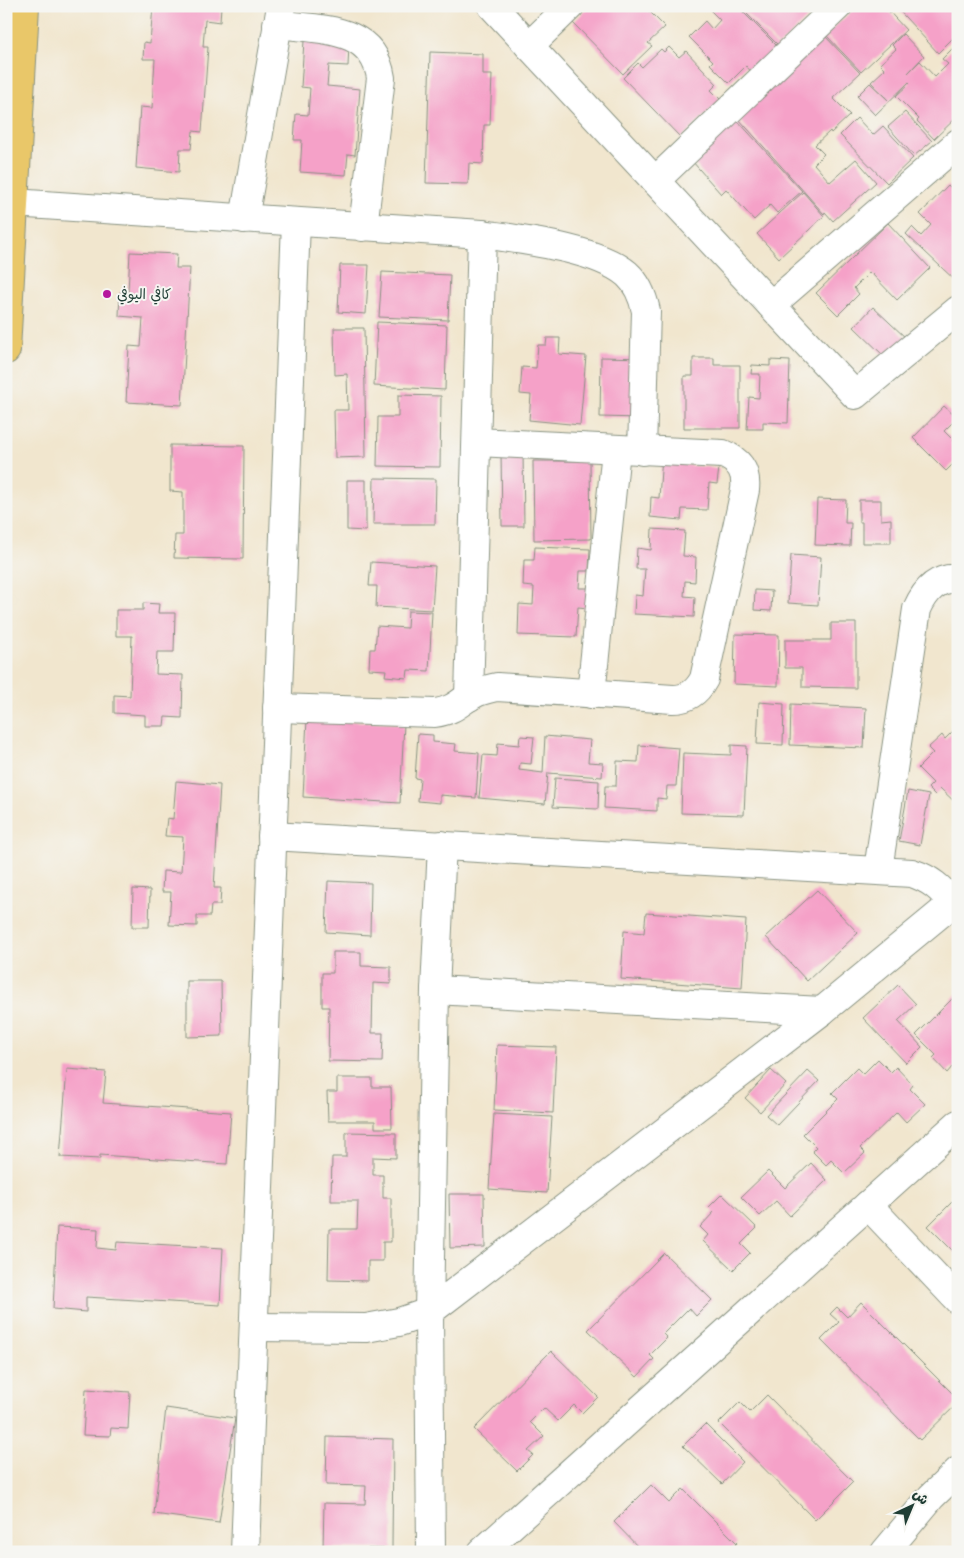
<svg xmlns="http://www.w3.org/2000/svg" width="964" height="1558" font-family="'Playpen Sans','Playpen Sans Arabic',sans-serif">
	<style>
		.building { fill: #f5a1c8 }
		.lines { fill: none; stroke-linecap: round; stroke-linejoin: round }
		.minor-casing { stroke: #889281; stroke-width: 30 }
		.major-casing { stroke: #889281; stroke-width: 30 }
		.minor { stroke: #fff; stroke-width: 28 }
		.major { stroke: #e9c769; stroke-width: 28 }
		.poi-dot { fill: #b5179e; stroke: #f6f6f2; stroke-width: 2 }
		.labels { text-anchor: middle; stroke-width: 4; stroke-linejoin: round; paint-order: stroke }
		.poi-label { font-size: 14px; fill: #1f3d34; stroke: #f6f6f2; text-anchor: start }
	</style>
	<rect width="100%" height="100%" fill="#f6f6f2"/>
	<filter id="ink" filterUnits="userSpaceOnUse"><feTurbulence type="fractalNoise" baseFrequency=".02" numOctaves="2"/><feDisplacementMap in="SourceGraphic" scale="10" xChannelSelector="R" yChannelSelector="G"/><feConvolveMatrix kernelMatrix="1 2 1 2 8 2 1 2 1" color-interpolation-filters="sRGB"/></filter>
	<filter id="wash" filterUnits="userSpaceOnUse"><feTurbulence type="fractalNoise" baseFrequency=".0096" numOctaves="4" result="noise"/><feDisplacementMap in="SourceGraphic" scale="20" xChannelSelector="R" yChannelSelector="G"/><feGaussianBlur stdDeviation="1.12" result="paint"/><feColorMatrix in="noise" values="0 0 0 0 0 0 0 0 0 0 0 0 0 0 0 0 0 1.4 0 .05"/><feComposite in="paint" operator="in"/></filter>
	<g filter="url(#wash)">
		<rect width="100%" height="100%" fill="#f1e6ce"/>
		<g id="blocks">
			<g class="building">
				<polygon points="153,6 221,6 220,22 205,20 203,47 208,47 202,132 193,131 191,149 180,149 179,172 136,168 140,107 152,108 155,59 143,59 144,42 150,43"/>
				<polygon points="589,6 644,6 665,27 648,43 652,46 623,74 573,23"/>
				<polygon points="716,6 737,6 778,47 755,76 746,66 729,83 710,64 713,61 689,37 705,21 712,29 720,20 711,11"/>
				<polygon points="739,6 803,6 811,14 779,46"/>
				<polygon points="857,6 884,6 906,30 861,72 826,35"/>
				<polygon points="895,6 958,6 958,33 938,53"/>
				<polygon points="903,34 924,56 908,73 920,61 935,77 948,64 942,59 956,45 958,47 958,116 934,139 917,121 919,119 896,96 910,83 909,82 875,115 857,96 870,83 888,100 871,82 885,69 880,64 896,49 892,45"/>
				<polygon points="825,36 860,73 833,98 850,115 831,133 830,131 815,145 824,154 814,164 830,182 856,159 876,182 833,221 825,212 824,214 738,118"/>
				<polygon points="304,41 349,45 348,66 329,65 327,86 360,89 355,155 348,154 346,175 300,172 302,140 294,140 296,114 308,115 310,88 301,87"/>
				<polygon points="669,47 679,57 686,51 717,84 711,90 721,100 681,138 623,78 638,63 642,67 661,49 664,52"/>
				<polygon points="430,52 483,54 483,75 492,75 490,125 484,125 483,164 469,163 468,184 426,183"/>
				<polygon points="905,112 932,141 914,156 888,127"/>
				<polygon points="857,118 873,135 883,126 913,158 887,183 840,135"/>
				<polygon points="737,120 802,191 777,213 770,205 754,220 726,189 721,194 692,161"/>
				<polygon points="948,185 958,194 958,283 906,234 912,227 921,236 931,225 920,214"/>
				<polygon points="803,192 824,216 779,258 757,234"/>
				<polygon points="888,223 930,268 897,300 870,272 854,288 859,294 838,315 816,293"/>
				<polygon points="130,252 177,254 176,268 190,268 182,405 126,402 129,346 141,347 143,318 119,316 120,292 128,292"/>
				<polygon points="340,265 369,265 366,314 338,312"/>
				<polygon points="382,272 450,275 448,320 379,317"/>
				<polygon points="873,307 906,338 886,358 854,327"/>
				<polygon points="377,322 447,325 445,390 374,386"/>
				<polygon points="334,328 364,328 366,457 335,458 334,410 348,410 347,374 335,375"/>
				<polygon points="547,338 560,338 559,354 586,356 580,425 529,420 531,395 520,394 522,367 536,368 538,345 546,345"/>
				<polygon points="601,357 643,358 641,418 600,417"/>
				<polygon points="693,358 714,358 714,365 740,365 740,428 684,428 684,376 693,376"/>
				<polygon points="770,360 790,361 788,423 763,422 763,429 747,429 749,397 759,398 760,374 751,374 752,365 770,366"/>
				<polygon points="398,395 441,396 440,467 377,466 378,417 398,417"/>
				<polygon points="944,406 957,418 944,431 958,445 958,459 946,471 913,438"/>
				<polygon points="170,445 244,446 243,559 174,558 175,535 183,535 183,492 170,491"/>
				<polygon points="501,452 523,452 524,526 502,526"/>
				<polygon points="662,456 685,465 719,468 717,484 709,483 707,510 682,509 681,520 650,517 651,497 659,498"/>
				<polygon points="533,461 590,461 591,539 534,540"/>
				<polygon points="374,478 436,479 435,524 373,524"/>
				<polygon points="347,480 366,480 366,531 347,530"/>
				<polygon points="817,499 846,500 845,523 851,523 850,546 815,545"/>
				<polygon points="859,500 881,500 881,520 891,519 891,543 862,543 862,522 859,522"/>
				<polygon points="652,529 685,531 683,556 696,557 695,582 685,581 684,596 695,597 694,617 634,614 635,595 643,596 645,569 636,569 637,548 651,550"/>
				<polygon points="535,547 590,549 589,571 580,571 579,588 589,588 588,608 578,607 576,637 518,635 519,604 533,605 534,587 523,586 524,560 534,560"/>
				<polygon points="791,555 821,557 818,605 788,603"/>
				<polygon points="371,562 435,566 432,610 376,607 377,586 369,586"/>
				<polygon points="755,590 772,591 771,611 754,610"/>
				<polygon points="143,603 159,604 158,613 175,613 174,652 157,652 156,674 183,675 182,718 165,717 164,726 145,726 145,715 114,713 114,695 130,696 132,636 116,636 116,610 143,610"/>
				<polygon points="408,611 432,612 429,671 408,670 407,678 385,676 386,670 369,669 370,649 375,649 377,626 407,628"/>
				<polygon points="831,623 856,623 856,688 802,687 802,668 785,668 785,640 831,640"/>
				<polygon points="735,634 779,635 778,686 734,684"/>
				<polygon points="759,702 784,704 783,745 757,744"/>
				<polygon points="791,704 866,708 864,748 790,745"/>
				<polygon points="307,719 404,724 400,803 303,797"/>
				<polygon points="958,726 958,805 941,789 935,795 928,788 933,783 918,768 933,753 928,748 942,735 945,739"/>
				<polygon points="418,734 433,735 433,742 456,744 455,751 479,753 476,798 440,795 440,803 418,801 420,779 415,778"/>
				<polygon points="520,736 534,737 531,764 520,763 519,770 543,773 545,736 590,740 588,762 603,763 602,777 548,773 545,804 479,798 483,755 497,756 498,743 519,745"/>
				<polygon points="639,745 679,748 676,786 667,786 666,799 657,798 657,811 604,808 605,786 616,786 617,761 638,762"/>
				<polygon points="731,745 747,746 744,815 681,813 683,753 731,755"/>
				<polygon points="555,778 599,781 598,809 553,807"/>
				<polygon points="176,781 220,785 214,888 221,888 220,905 211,905 210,916 197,916 197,926 169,925 171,892 162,892 163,871 181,872 183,837 165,836 167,818 173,819"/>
				<polygon points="908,791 929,795 920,845 899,841"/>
				<polygon points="328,881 371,883 370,935 326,932"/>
				<polygon points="133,889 150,890 149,927 132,927"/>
				<polygon points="817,890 858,933 807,981 766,937"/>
				<polygon points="646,913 746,920 742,988 621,979 624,931 644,933"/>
				<polygon points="333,952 361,952 361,966 391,967 391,984 373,983 372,1033 383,1033 382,1062 328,1061 329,1007 322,1007 322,973 333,973"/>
				<polygon points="187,981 221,981 222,1036 187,1037"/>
				<polygon points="898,985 916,1004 898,1021 922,1047 906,1063 863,1018"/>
				<polygon points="958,993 958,1073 952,1067 947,1073 933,1058 936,1055 916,1035"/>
				<polygon points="497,1045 556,1047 553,1113 494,1110"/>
				<polygon points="878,1059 891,1072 896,1067 913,1085 910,1089 925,1104 906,1122 897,1112 860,1148 865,1153 844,1173 831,1160 826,1165 812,1151 816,1147 803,1134 838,1099 832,1093 857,1068 863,1074"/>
				<polygon points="67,1069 106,1072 103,1103 231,1112 227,1164 100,1155 100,1159 60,1157"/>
				<polygon points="771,1070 786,1084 760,1112 745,1098"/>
				<polygon points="808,1071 819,1081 777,1125 766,1115"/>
				<polygon points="337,1078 372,1078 372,1087 391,1087 392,1128 375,1128 375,1121 328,1121 327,1092 337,1092"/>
				<polygon points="494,1114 552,1117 547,1193 489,1189"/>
				<polygon points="346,1132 396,1133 396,1158 373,1157 373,1175 383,1175 383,1198 391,1198 391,1242 383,1242 383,1261 368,1261 368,1281 328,1280 329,1229 357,1229 358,1201 331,1201 332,1157 346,1157"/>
				<polygon points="811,1163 827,1180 790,1216 776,1201 760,1216 741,1197 768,1171 785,1188"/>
				<polygon points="449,1194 484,1194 485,1247 450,1248"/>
				<polygon points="722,1194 757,1228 741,1244 750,1253 733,1270 703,1241 708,1235 700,1227 714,1212 709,1207"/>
				<polygon points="958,1196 958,1256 928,1226"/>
				<polygon points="57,1227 98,1229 97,1248 116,1250 117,1242 223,1248 220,1305 86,1297 86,1312 53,1309"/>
				<polygon points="664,1253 712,1300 696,1316 689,1308 663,1334 667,1338 650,1355 654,1359 637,1377 588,1330"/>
				<polygon points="861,1302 958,1399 958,1403 920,1440 821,1340 839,1322 830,1314 837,1307 847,1317"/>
				<polygon points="551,1351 598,1397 582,1413 574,1405 558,1421 544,1408 530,1422 544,1436 528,1451 533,1455 517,1471 474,1429"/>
				<polygon points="86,1389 130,1392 128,1429 111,1428 110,1436 83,1435"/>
				<polygon points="767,1395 853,1482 815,1520 719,1423 740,1402 750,1412"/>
				<polygon points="166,1408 235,1418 219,1523 154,1514"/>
				<polygon points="705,1424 743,1462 722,1484 683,1446"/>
				<polygon points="327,1437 393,1439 392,1549 323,1548 324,1503 365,1504 366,1486 326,1485"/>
				<polygon points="651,1485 669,1503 683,1489 737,1543 729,1552 643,1552 614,1522"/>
			</g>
		</g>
	</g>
	<g filter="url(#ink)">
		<use href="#blocks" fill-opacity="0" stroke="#889281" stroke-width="1"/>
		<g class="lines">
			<g class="minor-casing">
				<g id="minor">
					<polyline points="492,6 855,395 958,310"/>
					<path d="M277,24c42,6 96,1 104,54l-18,149"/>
					<polyline points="529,46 570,6"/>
					<polyline points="655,181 838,6"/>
					<path d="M13,203l469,31c40,6 114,14 145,40 11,10 16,23 19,37l-4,140"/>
					<polyline points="244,219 281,6"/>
					<polyline points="771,305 958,143"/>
					<polyline points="591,694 616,450"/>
					<polyline points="469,697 482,234"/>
					<path d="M277,708l158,5c22,-3 25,-13 43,-21 6,-2 13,-4 19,-5l176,12c15,0 24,-7 31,-20l41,-189c2,-19 -5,-29 -22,-36l-246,-12"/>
					<path d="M272,836l640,37c18,6 29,15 40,30"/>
					<path d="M878,870l39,-261c8,-18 20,-32 41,-30"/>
					<polyline points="435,990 822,1011"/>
					<polyline points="868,1205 958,1300"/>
					<polyline points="254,1327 366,1328 399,1322 429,1312 822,1011 958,899"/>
					<polyline points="245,1552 296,222"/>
					<polyline points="431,1552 429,1312 435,990 442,845"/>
					<polyline points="482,1552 958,1124"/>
					<polyline points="885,1552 931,1497 958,1471"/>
				</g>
			</g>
			<g class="major-casing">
				<polyline id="major" points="6,350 25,6"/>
			</g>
			<use href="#minor" class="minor"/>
			<use href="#major" class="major"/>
		</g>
	</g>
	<circle class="poi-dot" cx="107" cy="294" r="5"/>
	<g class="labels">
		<g class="poi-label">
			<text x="117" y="299">كافي اليوفي</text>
		</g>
	</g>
	<rect width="964" height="1558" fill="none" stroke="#f6f6f2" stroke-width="25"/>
	<g transform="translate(912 1506) rotate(44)" stroke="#f6f6f2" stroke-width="4" paint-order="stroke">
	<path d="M0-4L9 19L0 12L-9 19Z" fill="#1f3d34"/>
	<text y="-8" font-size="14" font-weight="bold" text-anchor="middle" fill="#1f3d34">ش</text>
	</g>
</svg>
